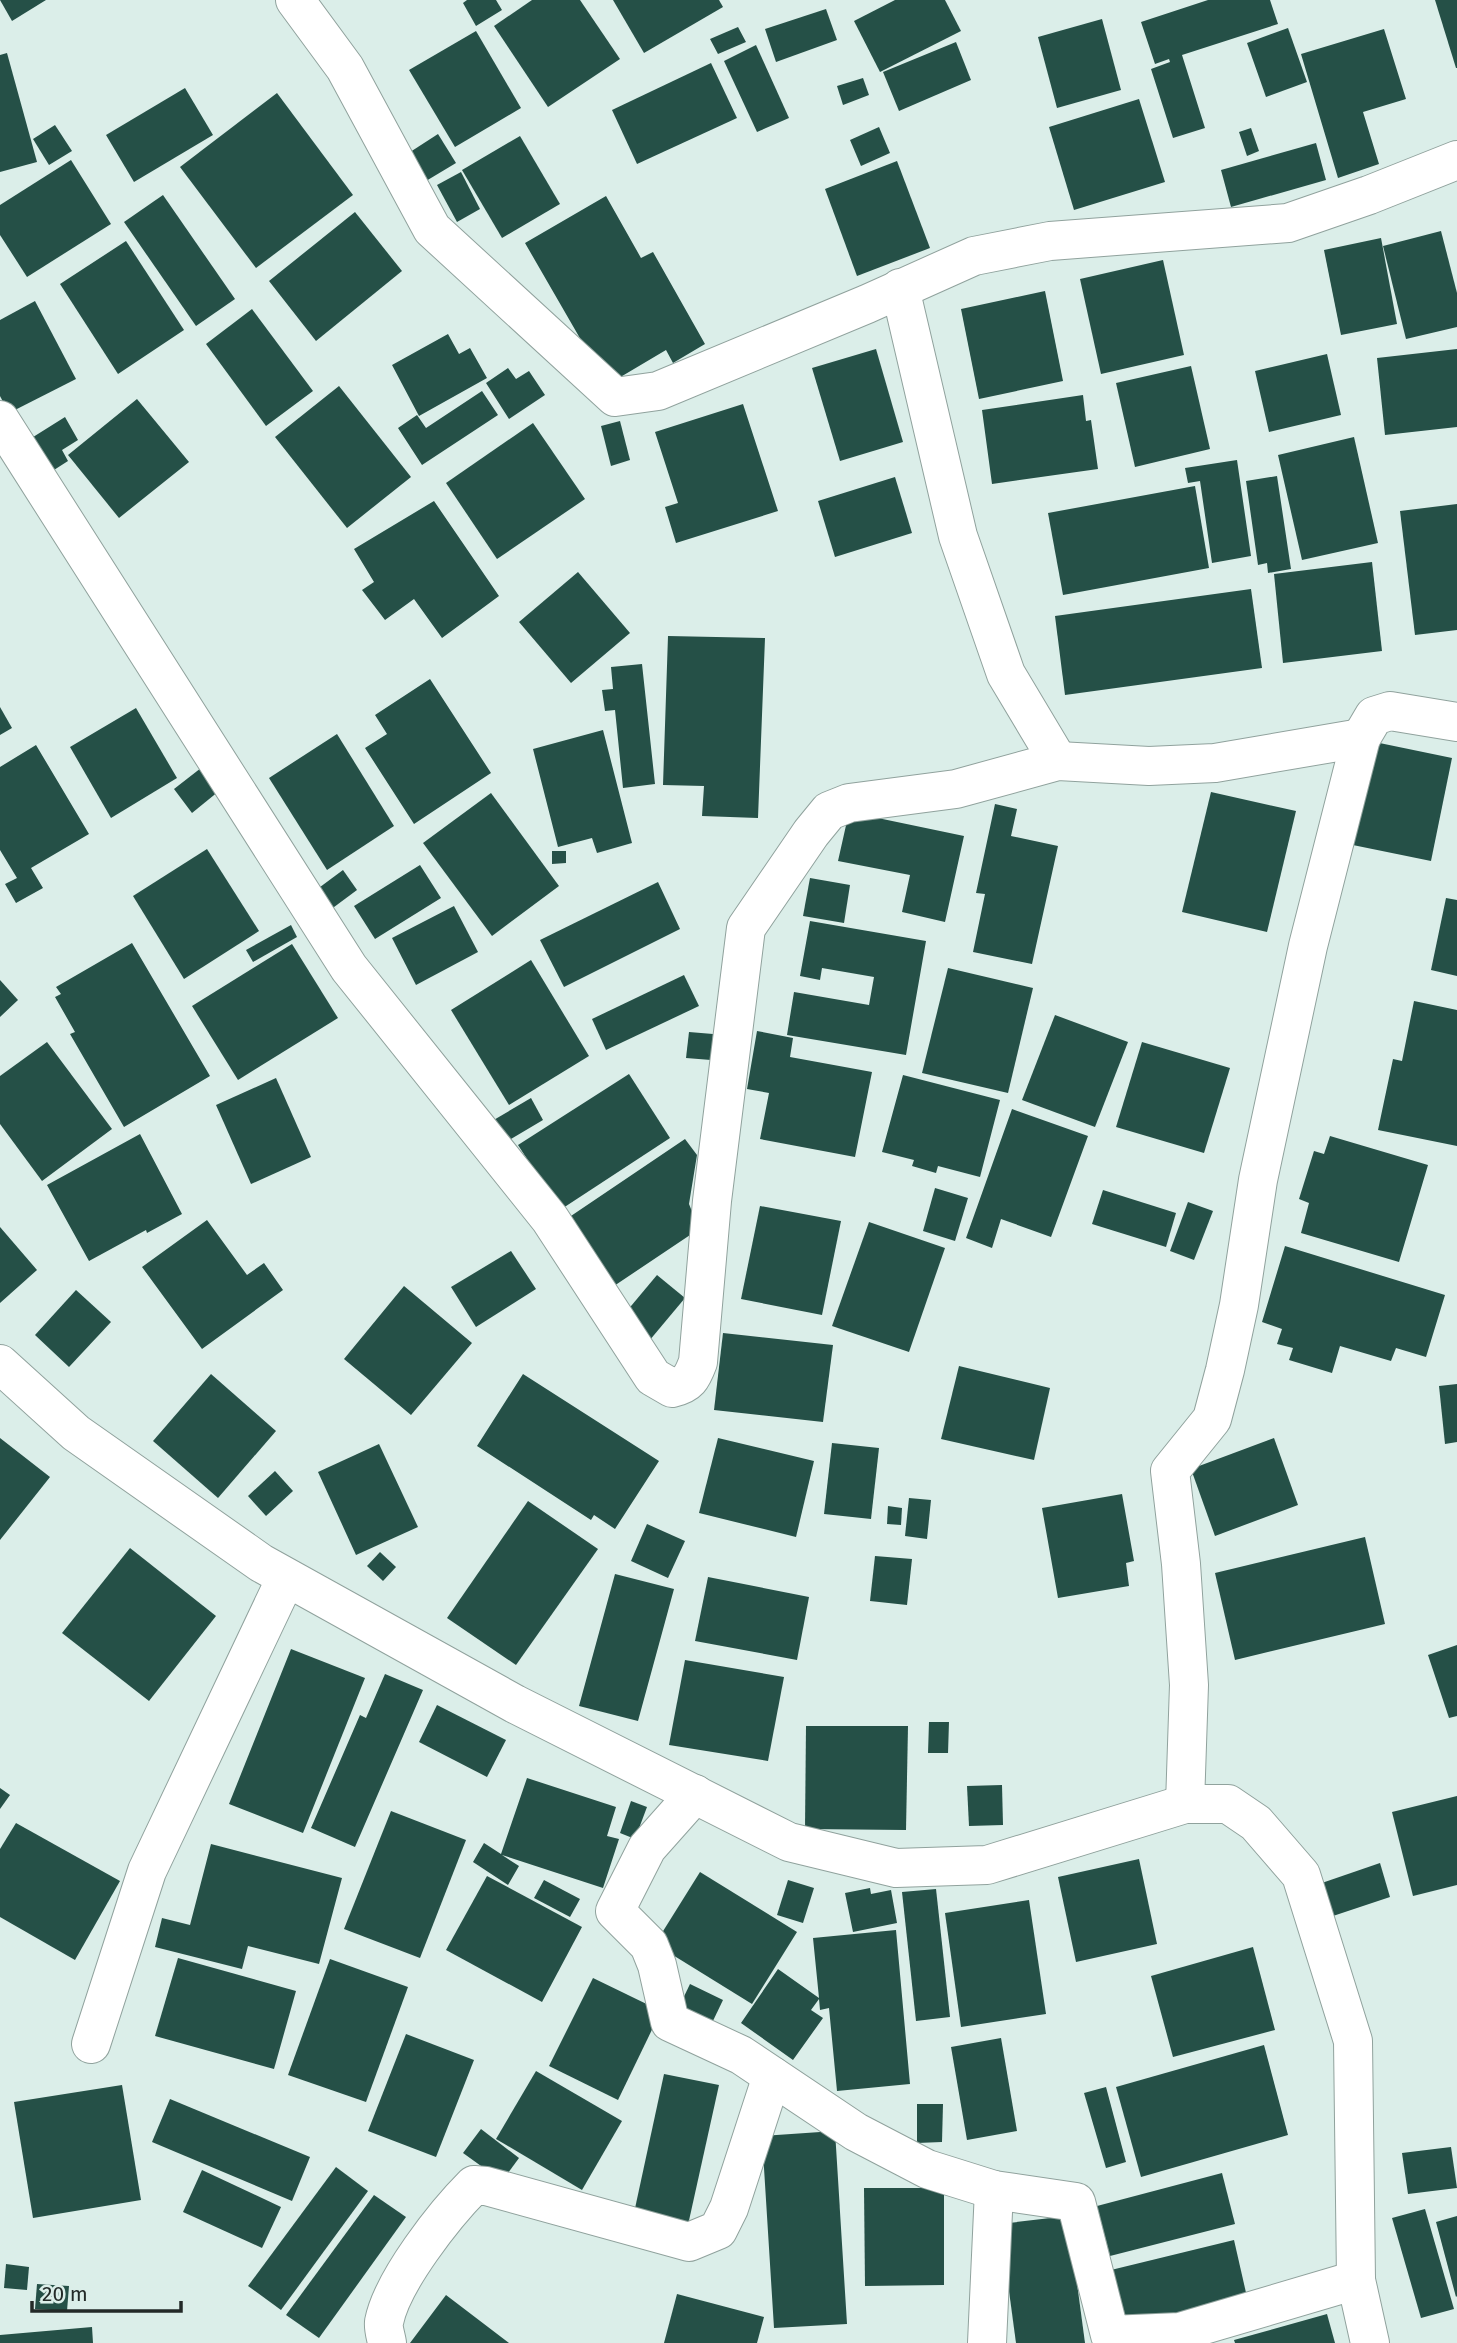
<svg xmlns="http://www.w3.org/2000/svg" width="1457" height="2343" font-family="'Fira Sans',sans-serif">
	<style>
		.building { fill: #255047 }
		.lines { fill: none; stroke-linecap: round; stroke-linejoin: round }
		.street-casing { stroke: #90a29d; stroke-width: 40 }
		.street { stroke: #fff; stroke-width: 38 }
	</style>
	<rect width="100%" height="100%" fill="#dbeee9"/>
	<g class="building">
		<polygon points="0,0 46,0 12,21"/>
		<polygon points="467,0 496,0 502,10 476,26 463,3"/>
		<polygon points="532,0 580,0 620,59 548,107 494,26"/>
		<polygon points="613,0 719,0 723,7 644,53"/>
		<polygon points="895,0 945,0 961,31 880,72 854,21"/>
		<polygon points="1208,0 1270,0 1278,24 1182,55 1205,128 1173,138 1151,69 1170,62 1169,59 1155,64 1141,22"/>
		<polygon points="1435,0 1457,0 1457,68 1456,68"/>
		<polygon points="826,9 837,40 776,62 765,29"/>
		<polygon points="1102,19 1121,90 1057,108 1038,37"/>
		<polygon points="738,27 746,42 718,54 710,39"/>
		<polygon points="1288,28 1307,82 1266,97 1247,43"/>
		<polygon points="1384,29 1406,99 1363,112 1379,164 1338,178 1301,54"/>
		<polygon points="476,31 521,108 455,147 409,70"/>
		<polygon points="956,42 971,80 899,111 883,72"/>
		<polygon points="756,45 789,118 757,132 724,61"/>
		<polygon points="7,53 37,162 0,172 0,55"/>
		<polygon points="711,63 737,118 637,164 612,110"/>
		<polygon points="863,78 869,95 843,105 837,86"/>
		<polygon points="185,88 213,135 134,182 106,135"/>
		<polygon points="277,93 353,195 256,268 180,167"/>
		<polygon points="1139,99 1165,182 1074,210 1049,127"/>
		<polygon points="55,125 72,151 49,165 33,139"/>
		<polygon points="879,127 890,153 861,166 850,140"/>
		<polygon points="1251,128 1259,151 1247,156 1239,132"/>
		<polygon points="438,134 456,163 421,184 404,156"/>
		<polygon points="520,136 560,204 502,238 462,170"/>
		<polygon points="1316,143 1326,180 1231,207 1221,170"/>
		<polygon points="71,160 111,224 27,277 0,235 0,205"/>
		<polygon points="897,161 930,248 857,276 825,189"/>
		<polygon points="461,172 480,209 457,222 437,185"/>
		<polygon points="163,195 235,299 196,326 124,222"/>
		<polygon points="606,196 641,258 653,252 705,344 673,363 666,350 607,385 525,243"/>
		<polygon points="355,212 402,271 316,341 269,281"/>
		<polygon points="1441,231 1457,293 1457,327 1406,339 1383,246"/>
		<polygon points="1381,238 1397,324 1341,335 1324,250"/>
		<polygon points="126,241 184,330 118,374 60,284"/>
		<polygon points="1163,260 1184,355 1101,374 1080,279"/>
		<polygon points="1045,291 1063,381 979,399 961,309"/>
		<polygon points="35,301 76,379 9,413 0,396 0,320"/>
		<polygon points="252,309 313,391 266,426 206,344"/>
		<polygon points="448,334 459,354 470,348 487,378 419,416 392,365"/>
		<polygon points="876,349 903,442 840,461 812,368"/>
		<polygon points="1457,349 1457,427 1385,435 1377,358"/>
		<polygon points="1327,354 1341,415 1269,432 1255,371"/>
		<polygon points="1191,366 1210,449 1135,467 1116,383"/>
		<polygon points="508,368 516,379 529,371 545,395 509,419 486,383"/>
		<polygon points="339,386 411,477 347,528 275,437"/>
		<polygon points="482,391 498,415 422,465 398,428 417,415 426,428"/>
		<polygon points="1083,395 1086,421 1091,420 1098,469 992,484 982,410"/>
		<polygon points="137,399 189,462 119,518 68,455"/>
		<polygon points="743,404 778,511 676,543 665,507 678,503 655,432"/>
		<polygon points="65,417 78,440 62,450 68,461 43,477 22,444"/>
		<polygon points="620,421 630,460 611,466 601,426"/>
		<polygon points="533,423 585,499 497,559 446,483"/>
		<polygon points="1354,437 1378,543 1302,560 1278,455"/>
		<polygon points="1237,460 1251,556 1212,563 1200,481 1188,483 1185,468"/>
		<polygon points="1277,476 1291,569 1268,573 1267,563 1258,565 1246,481"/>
		<polygon points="895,477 912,533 835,557 818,501"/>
		<polygon points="1195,486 1209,568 1063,595 1048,513"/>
		<polygon points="434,501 499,596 442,638 414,599 385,620 362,590 374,582 354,549"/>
		<polygon points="1457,504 1457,630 1415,635 1400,511"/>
		<polygon points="1372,562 1382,651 1283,663 1274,574"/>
		<polygon points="578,572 630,633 571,683 519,622"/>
		<polygon points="1251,589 1262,668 1065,695 1055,616"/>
		<polygon points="668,636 765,638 758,818 702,816 704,786 663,785"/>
		<polygon points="642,664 655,784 623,788 615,710 605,711 602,690 613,689 611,667"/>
		<polygon points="430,679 491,773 414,824 365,748 387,734 375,715"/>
		<polygon points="0,707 12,728 0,735"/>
		<polygon points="136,708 177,778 111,818 70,747"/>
		<polygon points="603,730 632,843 597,853 592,838 558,847 533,749"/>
		<polygon points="337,734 394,826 327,870 269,778"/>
		<polygon points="1365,740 1452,758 1431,861 1343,843"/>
		<polygon points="36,745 89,834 31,868 43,888 16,903 5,884 17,878 0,850 0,767"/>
		<polygon points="201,768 219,791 192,813 174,789"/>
		<polygon points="1211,792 1296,811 1267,932 1182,912"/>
		<polygon points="491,793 559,886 492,936 423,843"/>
		<polygon points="995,804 1017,809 1011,836 1058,846 1032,964 973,952 985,894 976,893"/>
		<polygon points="849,812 964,836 945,922 902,912 910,875 838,861"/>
		<polygon points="207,849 259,931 184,979 133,896"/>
		<polygon points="552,851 566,851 566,863 552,864"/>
		<polygon points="420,865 441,898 375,939 354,906"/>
		<polygon points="343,870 357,890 326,913 312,893"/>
		<polygon points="810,878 850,885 844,923 803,916"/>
		<polygon points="658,882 680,929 564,987 540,940"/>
		<polygon points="1446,898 1457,900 1457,976 1431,970"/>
		<polygon points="454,906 478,952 416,985 392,938"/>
		<polygon points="810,921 926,941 906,1055 787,1035 794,992 869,1005 874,977 822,968 820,980 800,976"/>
		<polygon points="291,925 297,937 253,962 246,950"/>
		<polygon points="132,943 210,1076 124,1127 70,1034 75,1032 55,997 61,994 56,987"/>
		<polygon points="292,944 338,1018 238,1080 192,1006"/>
		<polygon points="531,960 589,1056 509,1105 451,1010"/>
		<polygon points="948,968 1033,988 1008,1093 922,1073"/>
		<polygon points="684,975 699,1006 606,1050 592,1019"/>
		<polygon points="0,980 18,1000 0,1017"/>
		<polygon points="1414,1001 1457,1010 1457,1146 1378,1130 1393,1059 1402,1061"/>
		<polygon points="1055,1015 1128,1042 1095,1127 1022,1100"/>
		<polygon points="757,1031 793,1038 790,1057 872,1072 855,1157 760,1139 769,1093 747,1089"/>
		<polygon points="689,1032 713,1034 711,1060 686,1058"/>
		<polygon points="47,1042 112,1129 42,1181 0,1124 0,1076"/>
		<polygon points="1142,1042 1230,1068 1204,1153 1116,1127"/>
		<polygon points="629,1074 670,1138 560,1210 518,1145"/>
		<polygon points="903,1075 1000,1100 980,1177 938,1166 936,1173 912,1166 914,1160 882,1152"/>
		<polygon points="276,1078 311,1157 251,1184 216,1105"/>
		<polygon points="531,1098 543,1120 504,1143 492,1121"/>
		<polygon points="1012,1109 1088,1136 1051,1237 1001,1219 992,1248 966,1238"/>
		<polygon points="140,1134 182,1214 147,1233 146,1230 89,1261 47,1185"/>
		<polygon points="1330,1136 1428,1165 1399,1262 1301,1233 1309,1203 1299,1199 1314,1151 1324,1154"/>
		<polygon points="685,1139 697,1155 689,1204 699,1229 611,1288 565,1220"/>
		<polygon points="935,1188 968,1198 955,1241 923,1231"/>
		<polygon points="1103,1190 1176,1213 1166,1247 1092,1224"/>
		<polygon points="1188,1202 1213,1211 1194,1260 1170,1251"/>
		<polygon points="760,1206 841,1221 822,1315 741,1299"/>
		<polygon points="207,1220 247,1275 264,1263 283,1290 202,1349 142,1267"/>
		<polygon points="869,1222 945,1248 909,1352 832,1326"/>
		<polygon points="0,1227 37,1270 0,1303"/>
		<polygon points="1285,1246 1445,1295 1426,1357 1396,1348 1391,1361 1340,1346 1332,1373 1289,1360 1293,1348 1277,1344 1282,1329 1262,1322"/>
		<polygon points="511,1251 536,1289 476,1327 451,1287"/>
		<polygon points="657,1275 685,1298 649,1341 621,1318"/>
		<polygon points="404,1286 472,1343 411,1415 344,1359"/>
		<polygon points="76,1290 111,1322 69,1367 35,1335"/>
		<polygon points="723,1333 833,1345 823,1422 714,1410"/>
		<polygon points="959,1366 1050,1388 1034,1460 941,1439"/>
		<polygon points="211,1374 276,1431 218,1498 153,1441"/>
		<polygon points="523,1374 659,1461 615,1529 594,1515 591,1520 477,1446"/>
		<polygon points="1457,1384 1457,1442 1445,1444 1439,1386"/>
		<polygon points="0,1438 50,1477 0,1540"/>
		<polygon points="718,1438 814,1461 796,1537 699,1513"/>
		<polygon points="1274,1438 1298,1505 1215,1536 1191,1469"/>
		<polygon points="832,1443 879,1448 871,1519 824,1514"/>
		<polygon points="379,1444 418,1527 356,1555 318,1472"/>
		<polygon points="275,1471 293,1491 266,1516 248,1496"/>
		<polygon points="1122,1494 1134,1561 1126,1563 1129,1586 1058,1598 1042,1508"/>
		<polygon points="909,1498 931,1500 927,1539 905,1536"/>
		<polygon points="528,1501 598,1549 516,1665 447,1618"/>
		<polygon points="888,1506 902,1508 901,1525 887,1524"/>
		<polygon points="647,1524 685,1541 668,1578 631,1561"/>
		<polygon points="1365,1537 1385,1624 1235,1660 1215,1573"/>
		<polygon points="130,1548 216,1616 149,1701 62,1633"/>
		<polygon points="380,1552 396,1567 383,1581 367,1566"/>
		<polygon points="875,1556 912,1559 907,1605 870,1601"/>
		<polygon points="615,1574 674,1589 638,1721 579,1706"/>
		<polygon points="708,1577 809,1597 797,1660 695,1641"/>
		<polygon points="1457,1645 1457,1716 1449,1718 1428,1655"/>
		<polygon points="291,1649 365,1678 303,1833 229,1804"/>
		<polygon points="685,1660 784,1677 768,1761 669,1745"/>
		<polygon points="385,1674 423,1690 355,1847 311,1828 360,1715 366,1718"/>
		<polygon points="437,1705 506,1740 487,1777 419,1742"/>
		<polygon points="929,1722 949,1722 948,1753 928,1753"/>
		<polygon points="806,1726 908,1726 906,1830 805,1829"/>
		<polygon points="527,1778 616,1807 607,1836 619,1839 603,1888 502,1855 519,1866 508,1885 473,1862 484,1843 501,1854"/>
		<polygon points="1002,1785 1003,1825 969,1826 967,1786"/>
		<polygon points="0,1788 10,1795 0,1809"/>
		<polygon points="1457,1796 1457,1885 1413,1896 1392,1812"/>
		<polygon points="631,1801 647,1807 635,1839 620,1833"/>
		<polygon points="391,1811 466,1840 420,1958 344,1929"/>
		<polygon points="16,1823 120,1881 75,1960 0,1917 0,1849"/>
		<polygon points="211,1844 342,1878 319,1964 248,1946 242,1969 155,1947 162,1918 190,1925"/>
		<polygon points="1139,1859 1157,1944 1076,1962 1058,1877"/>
		<polygon points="1380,1863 1390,1897 1327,1918 1316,1885"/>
		<polygon points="700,1872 797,1932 752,2004 655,1944"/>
		<polygon points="487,1876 582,1927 542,2002 446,1950"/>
		<polygon points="544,1880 580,1899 570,1917 534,1898"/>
		<polygon points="788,1880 814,1888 803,1923 777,1915"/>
		<polygon points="870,1888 871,1894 891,1890 897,1923 853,1932 845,1893"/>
		<polygon points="936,1889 950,2017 916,2021 902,1892"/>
		<polygon points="1029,1900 1046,2014 961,2027 945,1913"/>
		<polygon points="896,1930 910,2084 837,2091 829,2008 820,2010 819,1999 811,2010 823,2018 793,2060 741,2023 778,1969 819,1998 813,1938"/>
		<polygon points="1253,1947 1275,2030 1173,2057 1151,1976"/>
		<polygon points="178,1958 296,1991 274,2069 155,2036"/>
		<polygon points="330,1959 408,1987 366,2102 288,2075"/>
		<polygon points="593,1978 661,2011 618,2100 549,2066"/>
		<polygon points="690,1984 723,2000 711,2025 678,2009"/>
		<polygon points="406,2034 474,2060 436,2157 368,2131"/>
		<polygon points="1001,2038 1017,2131 967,2140 951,2047"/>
		<polygon points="1264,2045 1288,2135 1141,2177 1116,2087"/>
		<polygon points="536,2071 622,2121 582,2190 496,2139"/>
		<polygon points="664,2074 719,2085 688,2225 634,2213"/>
		<polygon points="122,2085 141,2200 33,2218 14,2102"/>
		<polygon points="1106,2087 1126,2162 1106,2168 1084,2093"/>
		<polygon points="170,2099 310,2157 292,2201 152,2142"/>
		<polygon points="917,2104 943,2104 942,2142 917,2143"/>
		<polygon points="481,2129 519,2158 502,2181 463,2153"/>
		<polygon points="835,2131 847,2324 774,2328 762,2136"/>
		<polygon points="1451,2147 1457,2188 1408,2194 1402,2153"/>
		<polygon points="336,2167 368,2191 281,2310 248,2286"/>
		<polygon points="202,2170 281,2207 262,2248 183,2212"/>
		<polygon points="1222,2173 1235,2224 1110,2256 1097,2206"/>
		<polygon points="864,2188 944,2188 944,2285 865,2286"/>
		<polygon points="374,2195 406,2217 319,2338 286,2315"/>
		<polygon points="1425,2209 1454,2309 1421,2318 1392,2218"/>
		<polygon points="1068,2216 1085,2343 1016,2343 1000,2224"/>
		<polygon points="1457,2216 1457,2296 1456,2297 1436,2222"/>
		<polygon points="1234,2240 1247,2297 1124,2327 1111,2270"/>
		<polygon points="6,2264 29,2267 27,2290 4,2288"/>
		<polygon points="37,2284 69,2286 67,2311 35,2309"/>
		<polygon points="677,2294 764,2317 757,2343 664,2343"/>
		<polygon points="446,2295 509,2343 410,2343"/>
		<polygon points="1327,2314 1335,2343 1235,2343 1234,2340"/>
		<polygon points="92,2327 93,2343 0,2343 0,2335"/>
	</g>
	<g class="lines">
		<g class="street-casing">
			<g id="street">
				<polyline points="295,0 345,68 432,229 615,397 658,391 867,304 974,256 1050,241 1288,223 1369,195 1457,160"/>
				<polyline points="900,288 958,536 1006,674 1058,761"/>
				<path d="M0,420l349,548 201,251 103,158 19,11c17,-4 20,-10 26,-26l14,-161 34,-273 65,-95 18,-22 20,-8 107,-14 102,-28 91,5 66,-3 146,-25"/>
				<polyline points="0,1364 76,1433 261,1563 515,1704 789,1842 896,1868 987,1865 1185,1804 1228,1804 1256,1823 1301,1875 1353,2041 1356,2280 1370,2343"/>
				<polyline points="695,1794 647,1848 615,1911 649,1945 657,1965 670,2022 741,2055 856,2132 927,2169 994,2190 1076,2202 1110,2335 1180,2332 1356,2280"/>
				<polyline points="1185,1804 1189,1685 1181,1564 1170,1471 1212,1419 1225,1370 1239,1305 1258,1180 1308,946 1361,738 1374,716 1390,711 1457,722"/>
				<polyline points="91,2044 147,1871 286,1578"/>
				<path d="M387,2343c-1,-6 -4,-15 -3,-21 8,-41 61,-108 90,-137l12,1 203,56 29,-12 11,-22 43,-132"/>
				<polyline points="987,2343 994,2190"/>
			</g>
		</g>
		<use href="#street" class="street"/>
	</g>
	<path d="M32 2301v10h149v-10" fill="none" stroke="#232a28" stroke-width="3.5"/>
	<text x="42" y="2301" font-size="21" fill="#232a28" stroke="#dbeee9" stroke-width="5" paint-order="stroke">20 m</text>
</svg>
